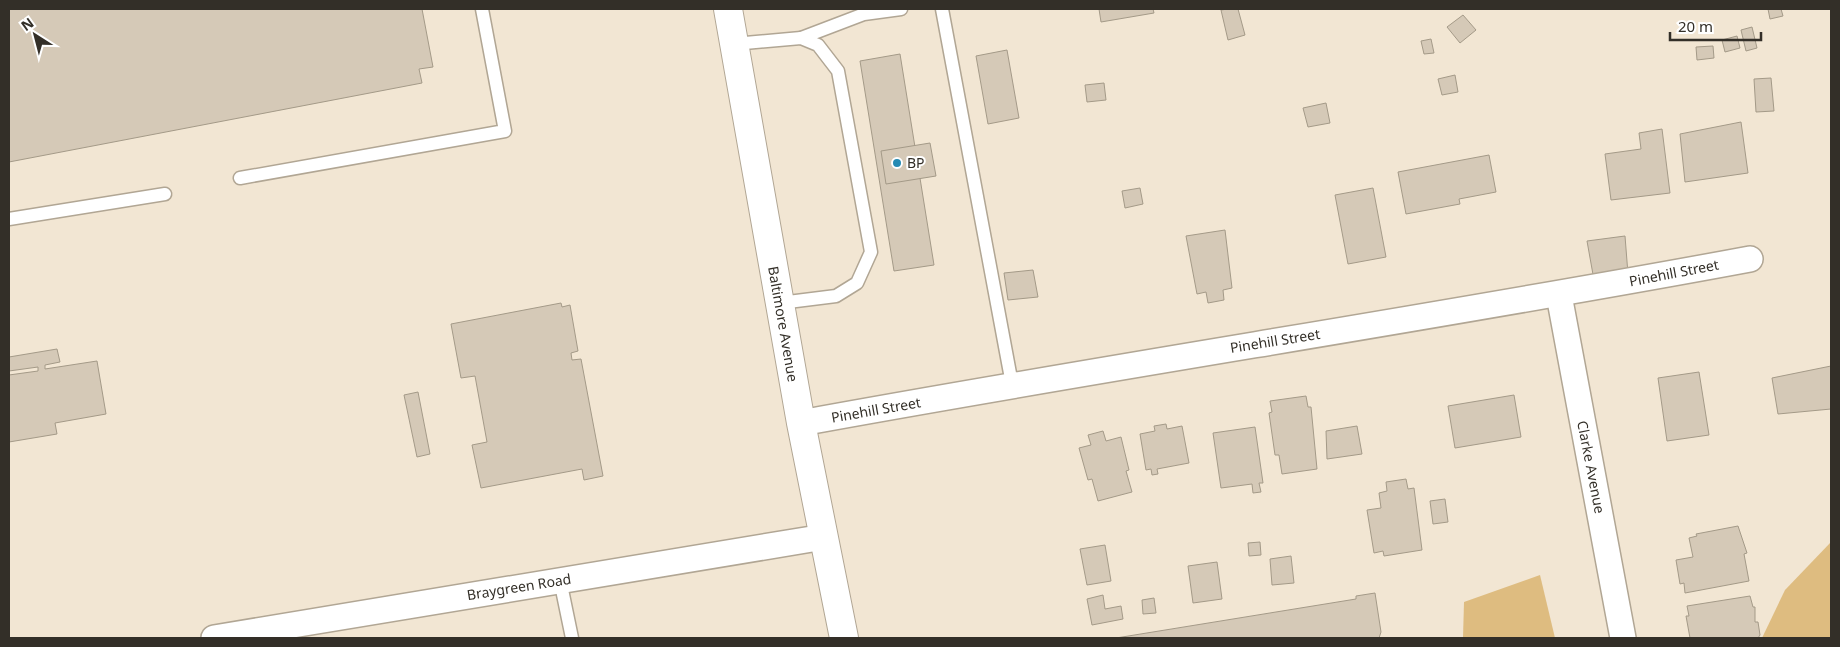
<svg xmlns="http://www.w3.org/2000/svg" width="1840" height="647" font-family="'Noto Sans',sans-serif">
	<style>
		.green { fill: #debc80 }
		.building { fill: #d5c9b7; stroke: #a49a88 }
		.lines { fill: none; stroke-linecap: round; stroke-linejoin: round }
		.lane-casing { stroke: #b1a694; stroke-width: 15 }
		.street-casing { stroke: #b1a694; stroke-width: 28 }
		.primary-casing { stroke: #b1a694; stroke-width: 30 }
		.lane { stroke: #fff; stroke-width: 12 }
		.street { stroke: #fff; stroke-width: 25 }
		.primary { stroke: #fff; stroke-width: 28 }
		.poi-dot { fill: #258ab3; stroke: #fff; stroke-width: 2 }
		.labels { text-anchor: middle; stroke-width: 4; stroke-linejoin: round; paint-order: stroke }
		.poi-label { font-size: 14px; fill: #332f28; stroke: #fff; text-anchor: start }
		.street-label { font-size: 14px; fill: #332f28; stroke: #fff }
	</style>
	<rect width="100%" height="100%" fill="#f2e6d3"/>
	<g class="green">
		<polygon points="1831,542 1831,638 1762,638 1785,590"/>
		<polygon points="1540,575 1555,638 1463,638 1464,602"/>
	</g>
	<g class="building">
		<polygon points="9,9 422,9 433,67 419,69 422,83 9,162"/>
		<polygon points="1099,9 1153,9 1154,13 1101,22"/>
		<polygon points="1228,9 1238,9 1245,35 1228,40 1221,10"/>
		<polygon points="1768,9 1781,9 1783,16 1770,19"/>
		<polygon points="1463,15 1476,30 1460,43 1447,27"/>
		<polygon points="1752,27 1757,48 1746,51 1741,30"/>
		<polygon points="1737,36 1740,48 1725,52 1722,40"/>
		<polygon points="1431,39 1434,53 1424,54 1421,41"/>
		<polygon points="1713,46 1714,58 1697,60 1696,47"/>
		<polygon points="1007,50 1019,118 988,124 976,56"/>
		<polygon points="900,54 934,265 894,271 860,61"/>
		<polygon points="1455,75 1458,92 1442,95 1438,79"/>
		<polygon points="1771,78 1774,111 1756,112 1754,79"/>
		<polygon points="1104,83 1106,100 1087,102 1085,85"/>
		<polygon points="1326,103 1330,123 1308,127 1303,108"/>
		<polygon points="1741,122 1748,173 1685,182 1680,134"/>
		<polygon points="1662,129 1670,193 1611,200 1605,154 1641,149 1639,133"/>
		<polygon points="930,143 936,176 886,184 881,151"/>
		<polygon points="1489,155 1496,192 1459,199 1460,204 1406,214 1398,172"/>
		<polygon points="1140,188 1143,204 1125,208 1122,191"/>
		<polygon points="1373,188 1386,257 1348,264 1335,195"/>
		<polygon points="1225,230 1232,288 1223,290 1224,300 1208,303 1206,292 1197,294 1186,236"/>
		<polygon points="1625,236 1628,274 1594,280 1587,241"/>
		<polygon points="1033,270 1038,297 1008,300 1004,273"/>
		<polygon points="561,303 562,307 570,305 578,351 571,353 572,360 581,359 603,476 584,480 582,469 481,488 472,445 487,442 475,376 461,378 451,324"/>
		<polygon points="57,349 60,362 45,365 45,369 97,361 106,414 55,423 57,434 9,442 9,375 38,371 38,367 9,371 9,357"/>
		<polygon points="1831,366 1831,409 1778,414 1772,378"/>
		<polygon points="1699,372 1709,435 1667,441 1658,378"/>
		<polygon points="418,392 430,454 417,457 404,395"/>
		<polygon points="1514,395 1521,437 1455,448 1448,406"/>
		<polygon points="1306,396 1308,407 1311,407 1317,469 1282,474 1279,455 1275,455 1269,413 1272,412 1270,401"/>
		<polygon points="1166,424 1167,429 1182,426 1189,463 1157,469 1158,474 1152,475 1151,469 1146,470 1140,434 1155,431 1154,426"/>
		<polygon points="1357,426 1362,454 1327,459 1326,431"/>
		<polygon points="1255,427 1263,483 1259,483 1261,492 1253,493 1252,484 1221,488 1213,433"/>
		<polygon points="1103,431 1106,441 1121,437 1129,470 1126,471 1132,492 1098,501 1092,479 1088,480 1079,448 1091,445 1088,435"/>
		<polygon points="1406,479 1408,489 1414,488 1422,550 1384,556 1383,551 1374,553 1367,510 1381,508 1379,493 1387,491 1386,482"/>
		<polygon points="1445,499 1448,522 1433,524 1430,501"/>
		<polygon points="1738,526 1747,553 1744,554 1749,581 1685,593 1684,583 1680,584 1676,560 1693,557 1689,538 1697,536 1696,534"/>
		<polygon points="1260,542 1261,555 1249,556 1248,543"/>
		<polygon points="1105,545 1111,581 1087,585 1080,549"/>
		<polygon points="1291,556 1294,583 1272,585 1270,559"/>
		<polygon points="1217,562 1222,599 1193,603 1188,566"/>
		<polygon points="1375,593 1381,632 1379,638 1116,638 1356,599 1356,596"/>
		<polygon points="1103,595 1105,609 1121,606 1123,619 1092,625 1087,599"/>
		<polygon points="1750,596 1753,607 1755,607 1755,622 1758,622 1760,635 1758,638 1690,638 1686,616 1689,616 1687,606"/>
		<polygon points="1154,598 1156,613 1143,614 1142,600"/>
	</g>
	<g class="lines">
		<g class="lane-casing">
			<g id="lane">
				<polyline points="942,9 1012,384"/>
				<polyline points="801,38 864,14 901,9"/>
				<polyline points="734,44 801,38 818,45 838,71 871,252 857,283 836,296 780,303"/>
				<polyline points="240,178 505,131 482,9"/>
				<polyline points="9,219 165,194"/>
				<polyline points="560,580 572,638"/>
			</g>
		</g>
		<g class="street-casing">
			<g id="street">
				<polyline points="1559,295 1623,638"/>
				<path d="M801,423c316,-58 633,-105 949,-164"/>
				<polyline points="214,638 824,537"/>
			</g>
		</g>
		<g class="primary-casing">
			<polyline id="primary" points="728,9 801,423 844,638"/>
		</g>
		<use href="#lane" class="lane"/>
		<use href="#street" class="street"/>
		<use href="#primary" class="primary"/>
	</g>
	<circle class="poi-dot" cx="897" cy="163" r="5"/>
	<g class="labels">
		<g class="poi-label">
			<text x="907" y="168">BP</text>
		</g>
		<g class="street-label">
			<text transform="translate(1674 273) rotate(-11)" y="5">Pinehill Street</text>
			<text transform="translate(783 324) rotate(80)" y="5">Baltimore Avenue</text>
			<text transform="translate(1275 341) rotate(-9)" y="5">Pinehill Street</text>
			<text transform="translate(876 410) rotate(-10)" y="5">Pinehill Street</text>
			<text transform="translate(1591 467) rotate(79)" y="5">Clarke Avenue</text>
			<text transform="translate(519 587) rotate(-9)" y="5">Braygreen Road</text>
		</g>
	</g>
	<rect width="1840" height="647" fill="none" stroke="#332f28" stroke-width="20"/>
	<g transform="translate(35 35) rotate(324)" stroke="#ffffff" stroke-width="4" paint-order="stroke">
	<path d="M0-4L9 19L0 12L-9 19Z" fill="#332f28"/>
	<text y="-8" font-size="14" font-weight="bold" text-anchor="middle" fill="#332f28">N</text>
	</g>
	<path d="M1670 32v8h91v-8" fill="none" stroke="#332f28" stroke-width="2.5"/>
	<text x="1678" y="32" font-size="15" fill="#332f28" stroke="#ffffff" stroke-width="4" paint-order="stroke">20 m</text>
</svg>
